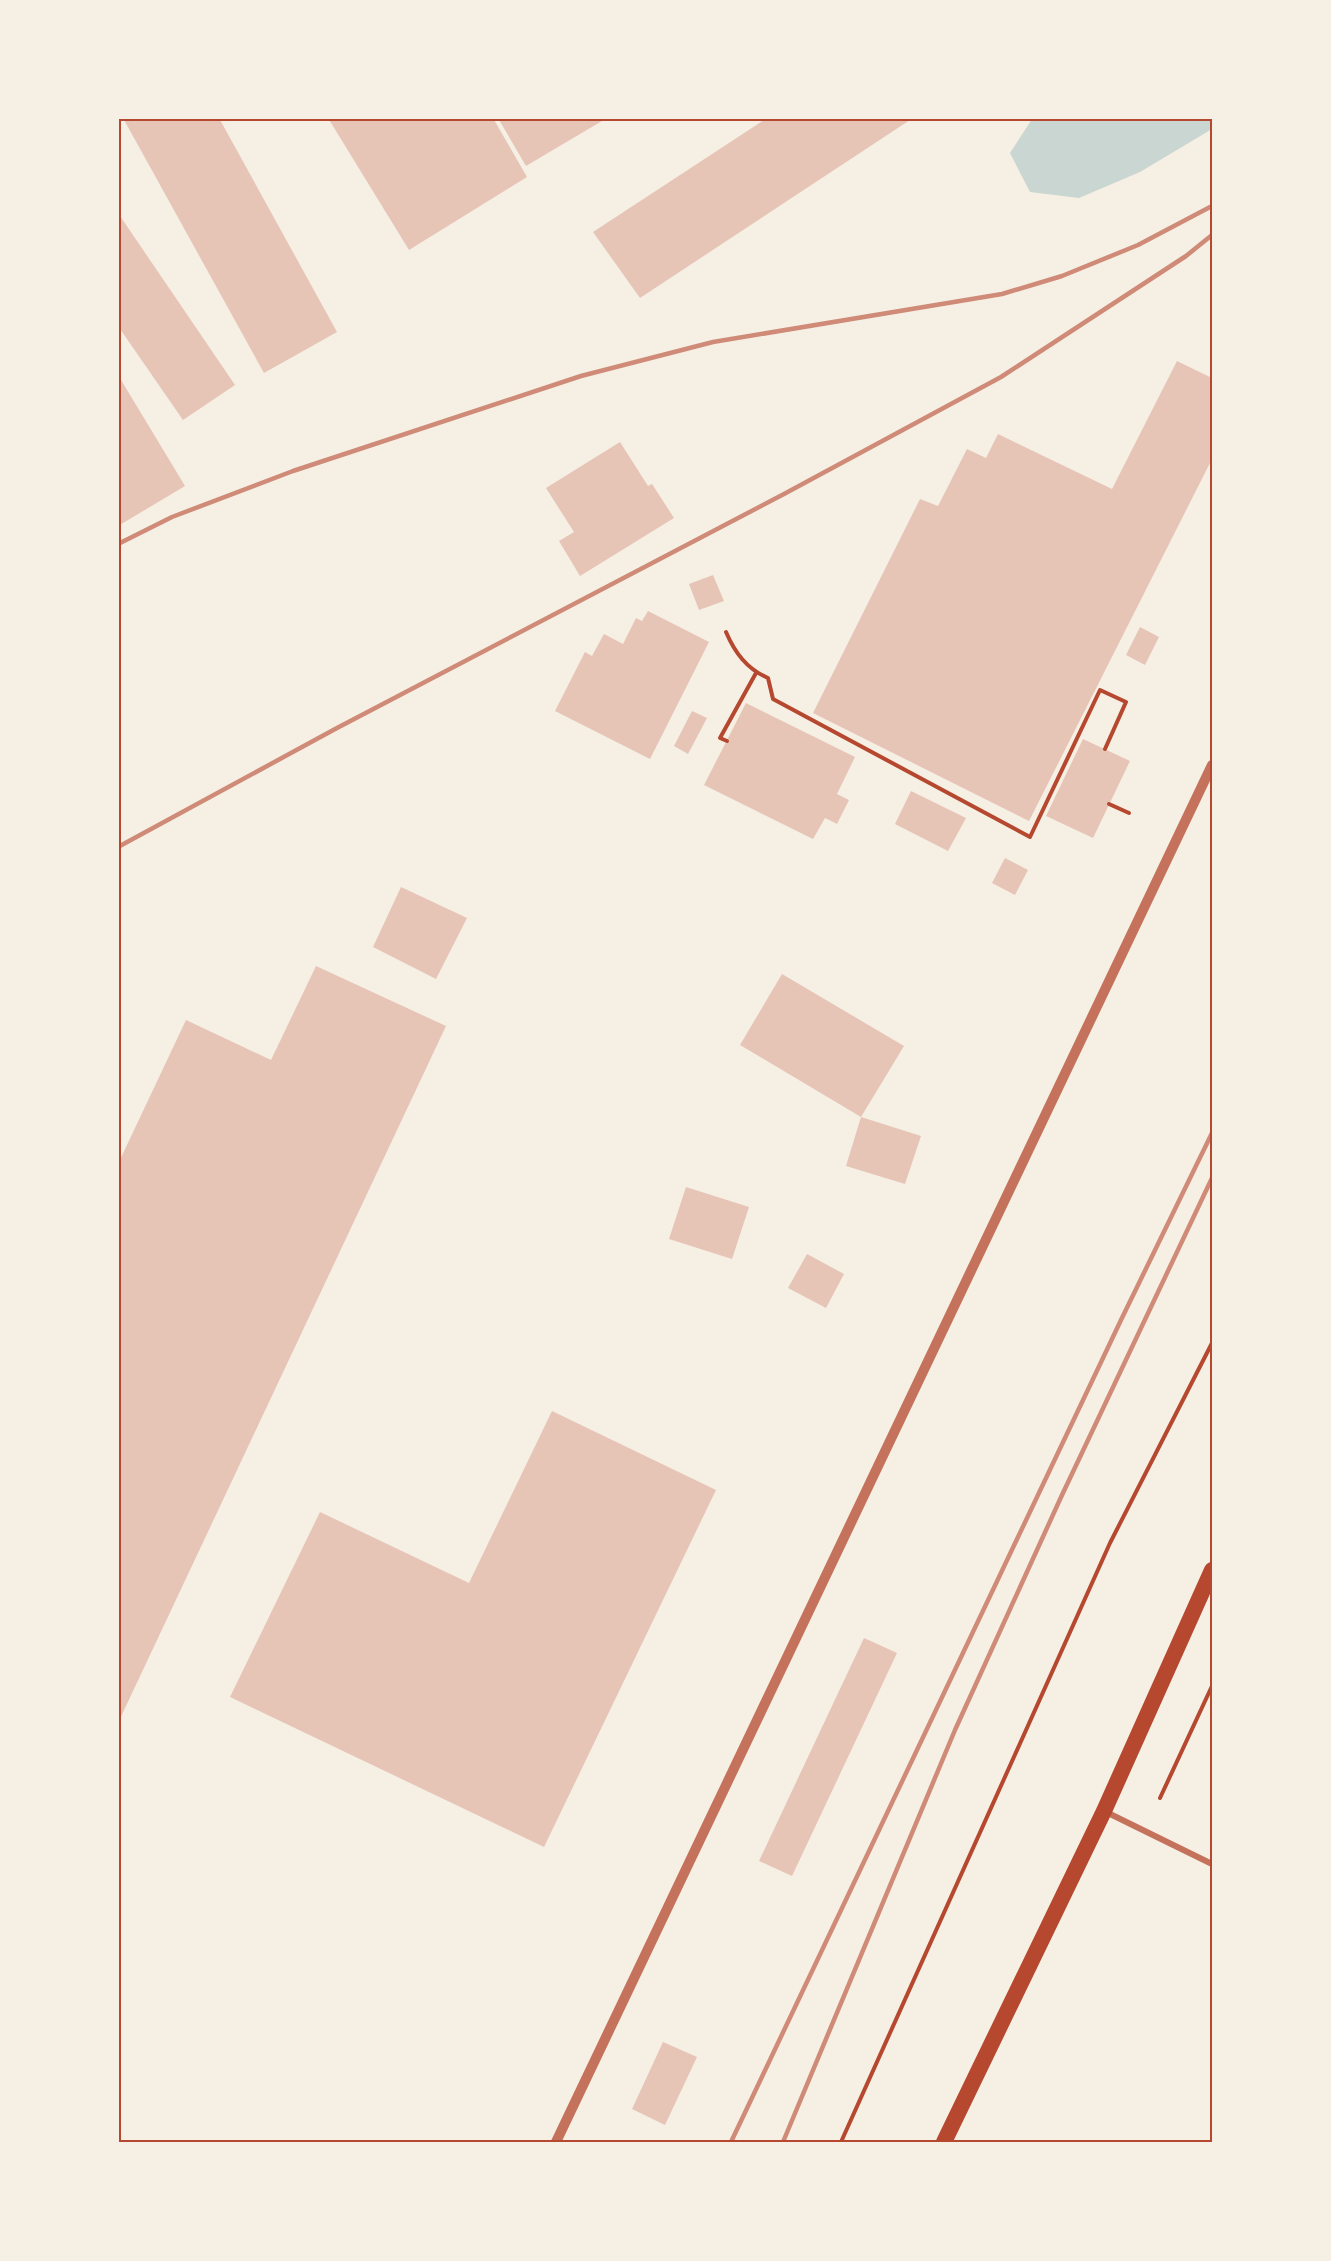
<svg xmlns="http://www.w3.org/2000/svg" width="1331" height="2261" font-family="Merriweather,serif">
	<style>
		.water { fill: #c9d6d2 }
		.building { fill: #e6c5b7 }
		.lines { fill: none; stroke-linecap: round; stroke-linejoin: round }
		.path { stroke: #b5482f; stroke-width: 4 }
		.minor { stroke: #c5725c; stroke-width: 6 }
		.tertiary { stroke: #c5725c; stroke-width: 10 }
		.trunk { stroke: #b5482f; stroke-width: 16 }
		.rail { stroke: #cf8b77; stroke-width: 4.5 }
		.neatline { fill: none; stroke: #b5482f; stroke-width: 2 }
	</style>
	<rect width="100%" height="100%" fill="#f6efe4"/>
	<polygon class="water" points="1032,119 1212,119 1212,129 1140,172 1079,198 1030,192 1010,153"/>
	<g class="building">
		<polygon points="123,118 219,118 337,332 264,373"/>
		<polygon points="328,118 493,118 527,177 409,250"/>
		<polygon points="498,118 607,118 526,166"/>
		<polygon points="767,118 913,118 640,298 593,232"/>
		<polygon points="118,213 235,385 183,420 118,326"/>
		<polygon points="1177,361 1212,378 1212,459 1029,821 813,713 920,499 938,506 967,449 986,458 998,434 1112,489"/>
		<polygon points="118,375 185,486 118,526"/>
		<polygon points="620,442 648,486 652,484 674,518 580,576 559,541 574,532 546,488"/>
		<polygon points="713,575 724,601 699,610 689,584"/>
		<polygon points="648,611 709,642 650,759 555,711 585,652 592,656 604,634 623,644 636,618 642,621"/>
		<polygon points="1140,627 1159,637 1145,665 1126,655"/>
		<polygon points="746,703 855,757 837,794 849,800 837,824 825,818 813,839 704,785"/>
		<polygon points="692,711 707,718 688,754 674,746"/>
		<polygon points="1083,739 1130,761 1093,838 1046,816"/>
		<polygon points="911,791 966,818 948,851 895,824"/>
		<polygon points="1005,858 1028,870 1015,895 992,883"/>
		<polygon points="401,887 467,918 436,979 373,947"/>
		<polygon points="316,966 446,1026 118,1723 118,1164 186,1020 271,1060"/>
		<polygon points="782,974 904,1046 861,1117 740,1045"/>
		<polygon points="861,1117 921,1136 905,1184 846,1166"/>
		<polygon points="686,1187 749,1207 732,1259 669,1239"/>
		<polygon points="807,1254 844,1274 826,1308 788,1288"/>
		<polygon points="552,1411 716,1490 544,1847 230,1697 320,1512 469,1583"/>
		<polygon points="864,1638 897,1653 792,1876 759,1861"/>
		<polygon points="663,2042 697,2057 665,2125 632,2109"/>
	</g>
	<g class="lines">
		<g class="path">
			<path d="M726,632c9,21 21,37 42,46l5,21 257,138 70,-147 26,12 -21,47"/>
			<polyline points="727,741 720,738 756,673"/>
			<polyline points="1109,804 1129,813"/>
			<polyline points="1160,1798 1212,1686"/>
			<polyline points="841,2142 1110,1543 1212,1343"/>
		</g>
		<polyline class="minor" points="1104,1811 1212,1864"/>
		<polyline class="tertiary" points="556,2142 1212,765"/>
		<polyline class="trunk" points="944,2142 1104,1811 1212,1570"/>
		<g class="rail">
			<polyline points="118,544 172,517 293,471 581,376 713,342 1002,294 1062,276 1138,245 1212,206"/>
			<polyline points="118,847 337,728 784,494 1001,377 1186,256 1212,235"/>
			<polyline points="731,2142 1121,1320 1212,1133"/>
			<polyline points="783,2142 955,1730 1062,1495 1212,1178"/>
		</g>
	</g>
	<rect width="1331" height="2261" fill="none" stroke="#f6efe4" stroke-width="240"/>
	<rect x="120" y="120" width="1091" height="2021" class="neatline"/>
</svg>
